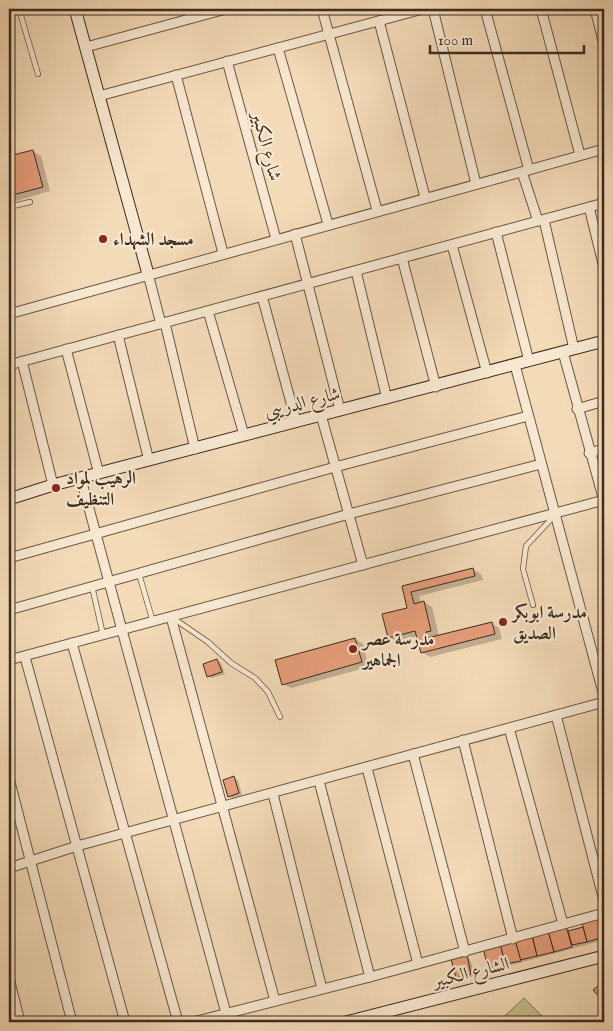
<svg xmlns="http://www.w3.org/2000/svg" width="613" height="1031" font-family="'IM FELL English',Amiri,serif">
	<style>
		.green { fill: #c4bd89; stroke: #807454 }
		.shadow { fill: #0003 }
		.building { fill: #e79e7b; stroke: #3b2c1f }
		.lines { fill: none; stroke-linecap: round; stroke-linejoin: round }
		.lane-casing { stroke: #695845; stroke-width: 6 }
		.street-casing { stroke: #695845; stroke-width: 11 }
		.secondary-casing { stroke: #3b2c1f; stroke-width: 13 }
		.lane { stroke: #f8e8d1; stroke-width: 4.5 }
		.street { stroke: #f8e8d1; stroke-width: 9 }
		.secondary { stroke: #f8e8d1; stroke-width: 11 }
		.poi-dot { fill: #8f2418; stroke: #f8e8d1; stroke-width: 2 }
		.labels { text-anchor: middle; stroke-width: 4.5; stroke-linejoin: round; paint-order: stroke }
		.street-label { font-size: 18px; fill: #3b2c1f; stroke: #f8e8d1 }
		.poi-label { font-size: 18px; font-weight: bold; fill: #3b2c1f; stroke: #f8e8d1; text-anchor: start }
	</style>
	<rect width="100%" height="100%" fill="#f4dbb8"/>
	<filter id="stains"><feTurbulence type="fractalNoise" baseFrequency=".004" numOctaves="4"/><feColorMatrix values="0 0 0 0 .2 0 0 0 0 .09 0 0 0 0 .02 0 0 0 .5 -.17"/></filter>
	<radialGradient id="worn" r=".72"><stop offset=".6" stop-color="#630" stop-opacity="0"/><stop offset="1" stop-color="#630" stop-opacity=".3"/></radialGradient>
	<polygon class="green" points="524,998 548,1022 498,1022"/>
	<g class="shadow">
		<polygon points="9,11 12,23 9,24"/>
		<polygon points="32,151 41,156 50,191 9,203 9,158"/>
		<polygon points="473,569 481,574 483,580 419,596 421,603 424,602 432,607 439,636 491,623 499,628 502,639 430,657 422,652 418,636 397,642 389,637 409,609 403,586"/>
		<polygon points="355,639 363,644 369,667 291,688 283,684"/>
		<polygon points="217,661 221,663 225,674 212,678 208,676"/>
		<polygon points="234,778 238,780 242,795 233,798 229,796"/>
		<polygon points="600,920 604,924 604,940 493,970 489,967 484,949 566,927 570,931"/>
		<polygon points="466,956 470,959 475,976 461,979 457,977"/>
	</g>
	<g class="building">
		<polygon points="33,150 43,187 9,196 9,156"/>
		<polygon points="473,568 475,576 411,592 414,604 424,601 431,631 426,632 427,638 492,622 495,634 421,653 415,631 388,638 382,614 407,608 402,586"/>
		<polygon points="355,638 362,662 282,685 275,660"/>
		<polygon points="217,659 222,672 207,677 203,664"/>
		<polygon points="234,776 239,793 228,797 223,780"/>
		<polygon points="600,918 604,937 587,942 582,923"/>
		<polygon points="566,926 572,947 554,952 548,931"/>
		<polygon points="583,927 587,942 572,945 568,931"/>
		<polygon points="548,931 554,952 537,956 532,935"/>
		<polygon points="532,936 537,956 520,960 515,940"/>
		<polygon points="515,940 521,961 505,964 500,944"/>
		<polygon points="500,943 505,964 488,968 483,948"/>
		<polygon points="467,955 471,974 456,978 451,959"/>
		<polygon points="604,981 604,1002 593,990"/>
	</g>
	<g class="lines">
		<g class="lane-casing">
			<g id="lane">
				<polyline points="19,9 38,74"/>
				<polyline points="9,207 30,202"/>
				<polyline points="139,574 153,622"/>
				<polyline points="92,586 103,635"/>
				<polyline points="533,605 523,569 526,546 555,515"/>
				<polyline points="173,618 208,642 231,663 255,678 268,692 280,717"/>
			</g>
		</g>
		<g class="street-casing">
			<g id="street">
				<polyline points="322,9 377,210"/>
				<polyline points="433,9 476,184"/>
				<polyline points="485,9 529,170"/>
				<polyline points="541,9 580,155"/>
				<polyline points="595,9 604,45"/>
				<polyline points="379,21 425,197"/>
				<polyline points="86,47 226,9"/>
				<polyline points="278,48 328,224"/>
				<polyline points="227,61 276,239"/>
				<polyline points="176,75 223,253"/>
				<polyline points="99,96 423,9"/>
				<polyline points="522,172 538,221"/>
				<polyline points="589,207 604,268"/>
				<polyline points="544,220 574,349"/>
				<polyline points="496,232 529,361"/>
				<polyline points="295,234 340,410"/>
				<polyline points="452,245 487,373"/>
				<polyline points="402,258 436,387"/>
				<polyline points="356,271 387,399"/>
				<polyline points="148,274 161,324"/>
				<polyline points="262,296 296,421"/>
				<polyline points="208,311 244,435"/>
				<polyline points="9,314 604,149"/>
				<polyline points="165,323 195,449"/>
				<polyline points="118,335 149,461"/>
				<polyline points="66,349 99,474"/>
				<polyline points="563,352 604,501"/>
				<polyline points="22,361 53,485"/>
				<polyline points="9,365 604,203"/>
				<polyline points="515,365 604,696"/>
				<polyline points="577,409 604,401"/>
				<polyline points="321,415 363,565"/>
				<polyline points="589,453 604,449"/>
				<polyline points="81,479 226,1013"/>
				<polyline points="9,558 335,467 528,416"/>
				<polyline points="9,610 349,514 541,464"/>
				<polyline points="171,617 275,1001"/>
				<polyline points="72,643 178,1022"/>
				<polyline points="25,657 125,1022"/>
				<polyline points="9,660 604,500"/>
				<polyline points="556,715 604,901"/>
				<polyline points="509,728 563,924"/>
				<polyline points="463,740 513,939"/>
				<polyline points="413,754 465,952"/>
				<polyline points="367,768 418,964"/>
				<polyline points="9,778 72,1022"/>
				<polyline points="319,781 370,977"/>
				<polyline points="273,794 322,989"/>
				<polyline points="9,868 77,846 604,702"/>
				<polyline points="9,978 20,1022"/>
				<polyline points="193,1022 370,977 604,913"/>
			</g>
		</g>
		<g class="secondary-casing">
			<g id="secondary">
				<polyline points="75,9 148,274"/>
				<polyline points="9,499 53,485 604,341"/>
				<polyline points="346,1022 604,956"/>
			</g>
		</g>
		<use href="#lane" class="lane"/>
		<use href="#street" class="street"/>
		<use href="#secondary" class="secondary"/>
	</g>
	<g class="poi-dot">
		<circle cx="103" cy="239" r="5"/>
		<circle cx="56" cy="488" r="5"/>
		<circle cx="503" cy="622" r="5"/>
		<circle cx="353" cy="649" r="5"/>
	</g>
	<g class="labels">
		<g class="street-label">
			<text transform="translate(267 146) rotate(75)" y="6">شارع الكبير</text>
			<text transform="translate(302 402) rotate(-14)" y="6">شارع الدريبي</text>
			<text transform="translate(471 972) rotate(-14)" y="6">الشارع الكبير</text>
		</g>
		<g class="poi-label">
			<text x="113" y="245">مسجد الشهداء</text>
			<text x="66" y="484">الرهيب لمواد<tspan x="66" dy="21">التنظيف</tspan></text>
			<text x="513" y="618">مدرسة ابوبكر<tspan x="513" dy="21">الصديق</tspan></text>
			<text x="363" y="645">مدرسة عصر<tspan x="363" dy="21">الجماهير</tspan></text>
		</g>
	</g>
	<rect width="613" height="1031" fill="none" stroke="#f4dbb8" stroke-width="30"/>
	<rect x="10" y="10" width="593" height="1011" fill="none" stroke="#3b2c1f" stroke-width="2.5"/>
	<rect x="15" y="15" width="583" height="1001" fill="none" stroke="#3b2c1f"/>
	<path d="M430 45v8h154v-8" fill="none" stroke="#3b2c1f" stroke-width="2.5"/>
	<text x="438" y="45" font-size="15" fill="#3b2c1f" stroke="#f8e8d1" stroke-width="4" paint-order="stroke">100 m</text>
	<rect width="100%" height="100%" filter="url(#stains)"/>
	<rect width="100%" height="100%" fill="url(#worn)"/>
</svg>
